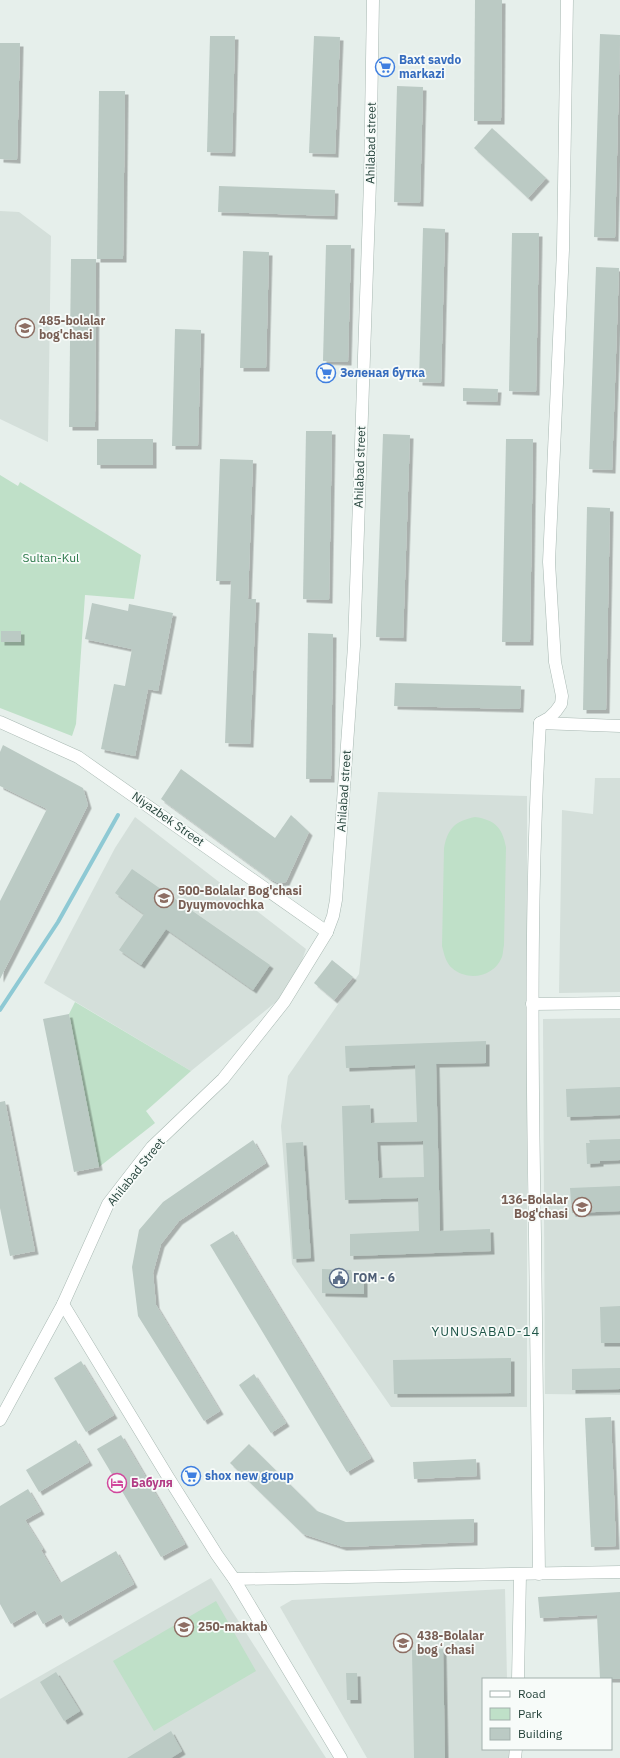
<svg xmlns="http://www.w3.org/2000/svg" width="620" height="1758" font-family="'IBM Plex Sans',sans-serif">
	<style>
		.built { fill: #d4dfda }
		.green { fill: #bfe0c8 }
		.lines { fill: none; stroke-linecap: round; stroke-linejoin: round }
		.stream { stroke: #8ec9d4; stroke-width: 4 }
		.building { fill: #bbcac4; fill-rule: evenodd; filter: url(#shadow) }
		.street-casing { stroke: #a8b8b2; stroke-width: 13 }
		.street { stroke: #fff; stroke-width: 12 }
		.labels { text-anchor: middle; stroke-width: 3.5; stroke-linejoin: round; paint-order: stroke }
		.shop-label { font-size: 12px; font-weight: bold; fill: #366cbe; stroke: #f7fbf9; text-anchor: start }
		.street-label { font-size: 12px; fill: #24423a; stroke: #f7fbf9 }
		.education-label { font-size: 12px; font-weight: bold; fill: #785e54; stroke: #f7fbf9; text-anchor: start }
		.park-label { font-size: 12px; fill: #2d7a4b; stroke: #f7fbf9 }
		.service-label { font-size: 12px; font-weight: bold; fill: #4e5e75; stroke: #f7fbf9; text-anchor: start }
		.hotel-label { font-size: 12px; font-weight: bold; fill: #b23c85; stroke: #f7fbf9; text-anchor: start }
		.neighbourhood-label { font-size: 13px; letter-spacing: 1px; fill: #1f5548; stroke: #f7fbf9 }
	</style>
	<defs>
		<filter id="shadow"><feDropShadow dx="3.5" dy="3.5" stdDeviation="0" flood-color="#0004"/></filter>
	</defs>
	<rect width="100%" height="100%" fill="#e6efeb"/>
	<g class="built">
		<polygon points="0,211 19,212 51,236 48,442 0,419"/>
		<polygon points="595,778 620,778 620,992 559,993 562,810 593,814"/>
		<polygon points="378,792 527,796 527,1407 391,1407 292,1264 281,1126 288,1076 359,974"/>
		<polygon points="135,817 306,949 292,989 191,1071 44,983 115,848"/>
		<polygon points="620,1018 620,1395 545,1394 543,1019"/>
		<polygon points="211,1578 326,1758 0,1758 0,1699"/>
		<polygon points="505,1589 507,1679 483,1679 483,1749 509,1749 509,1758 367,1758 280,1607 292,1600"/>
	</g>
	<g class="green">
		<polygon points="0,475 18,486 20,482 141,555 134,599 85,595 76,724 72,736 0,708"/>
		<path d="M475,817c20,3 27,10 31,30l-2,98c-1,4 -1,9 -2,12 -8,20 -34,25 -50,11 -6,-5 -8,-14 -10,-22l2,-98c4,-20 11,-27 31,-31z"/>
		<polygon points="75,1002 191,1071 146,1111 155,1123 99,1167 69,1014"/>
		<polygon points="216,1601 256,1671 154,1731 113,1661"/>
	</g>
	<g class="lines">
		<polyline class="stream" points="0,1010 58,922 118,815"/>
	</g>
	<g class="building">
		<polygon points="475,0 502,0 501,121 474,121"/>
		<polygon points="600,34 620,35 615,238 594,237"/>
		<polygon points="210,36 235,36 232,153 207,152"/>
		<polygon points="314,36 340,37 335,154 309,153"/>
		<polygon points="0,43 20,43 17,160 0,159"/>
		<polygon points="397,86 423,87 420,203 394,202"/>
		<polygon points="99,91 125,91 123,259 97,259"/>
		<polygon points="492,128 546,178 528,198 474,148"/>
		<polygon points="219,186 335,190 334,216 218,212"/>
		<polygon points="423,228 445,229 441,383 419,382"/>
		<polygon points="512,233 539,233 536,392 509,391"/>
		<polygon points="326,245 351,245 348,362 323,361"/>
		<polygon points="243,251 269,252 266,368 240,368"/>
		<polygon points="71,259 96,259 95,427 69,427"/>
		<polygon points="596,267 619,268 612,470 589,469"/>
		<polygon points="175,329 201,330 198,446 172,446"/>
		<polygon points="463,388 498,389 497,402 463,401"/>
		<polygon points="306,431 332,431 329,600 303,599"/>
		<polygon points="383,434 410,435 403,638 376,637"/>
		<rect x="97" y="439" width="56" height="26"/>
		<polygon points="506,439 533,439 530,642 502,642"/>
		<polygon points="220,459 253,460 248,599 256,599 250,744 225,743 231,581 216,581"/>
		<polygon points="587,507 610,508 606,710 583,710"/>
		<polygon points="92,603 128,611 129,604 173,613 158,691 148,689 135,756 101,749 114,684 125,686 132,649 85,639"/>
		<rect x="1" y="631" width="20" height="11"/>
		<polygon points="308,633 333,634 331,779 306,779"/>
		<polygon points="395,683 521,686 520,709 394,706"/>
		<polygon points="3,745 83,788 88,805 0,979 0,901 47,809 0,786 0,752"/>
		<polygon points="181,769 275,838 291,815 309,832 286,882 278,883 270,879 161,799"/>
		<polygon points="132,869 270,965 253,990 166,929 141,965 119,950 144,914 115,893"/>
		<polygon points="332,960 353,977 334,1000 314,983"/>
		<polygon points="69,1014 99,1167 74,1172 43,1019"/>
		<path d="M486,1041v22l-50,1 4,167 50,-2 1,22 -141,5v-22l69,-3 -1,-33 -73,2 -3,-94 28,-1 1,18 46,-1 -2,-57 -69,3 -1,-22zM423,1141l1,36 -45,1 -2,-36z"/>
		<polygon points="620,1087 620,1115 567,1117 566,1089"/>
		<polygon points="5,1101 35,1251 10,1256 0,1208 0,1102"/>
		<polygon points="620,1139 620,1160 600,1161 600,1163 587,1164 586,1143 590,1143 589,1140"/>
		<polygon points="253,1140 266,1163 179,1221 161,1244 153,1273 156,1305 220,1411 204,1421 138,1316 132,1267 139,1230 163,1202"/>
		<polygon points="303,1142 311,1258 293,1259 286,1143"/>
		<polygon points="620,1186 620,1211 572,1213 570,1188"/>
		<polygon points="233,1231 371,1458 347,1472 210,1245"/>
		<polygon points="322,1269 351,1270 354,1280 364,1280 364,1294 322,1293"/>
		<polygon points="620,1306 620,1343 601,1343 600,1307"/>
		<polygon points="511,1358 511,1393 394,1394 393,1360"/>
		<polygon points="81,1361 114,1415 86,1432 54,1378"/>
		<polygon points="620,1368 620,1389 572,1390 572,1369"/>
		<polygon points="254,1374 286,1423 271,1433 239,1385"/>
		<polygon points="611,1417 616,1546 591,1547 585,1418"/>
		<polygon points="121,1435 185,1544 161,1557 97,1449"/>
		<polygon points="76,1440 89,1462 39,1492 26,1470"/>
		<polygon points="249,1444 317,1511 346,1522 474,1519 474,1542 343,1547 303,1534 230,1463"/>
		<polygon points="476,1459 477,1476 414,1479 413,1462"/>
		<polygon points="28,1489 41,1511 25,1520 43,1549 41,1550 60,1583 116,1551 134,1584 66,1623 61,1614 43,1624 35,1610 11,1624 0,1604 0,1506"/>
		<polygon points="620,1592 620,1679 600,1679 597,1615 540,1618 538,1597"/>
		<polygon points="443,1649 445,1758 414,1758 412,1650"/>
		<polygon points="56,1672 80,1711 64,1721 40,1682"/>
		<polygon points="346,1673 357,1673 358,1700 347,1700"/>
		<polygon points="171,1731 182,1751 171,1758 127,1758"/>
	</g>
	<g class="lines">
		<g class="street-casing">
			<g id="street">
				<polyline points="0,722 78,757 327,932"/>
				<polyline points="540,723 620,726"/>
				<polyline points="532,1004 620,1003"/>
				<polyline points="63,1304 168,1477 217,1555 234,1579 341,1758"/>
				<polyline points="0,1420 63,1304 108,1204 152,1147 223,1079 284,1002 327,932 333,916 336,900 354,646 370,182 373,0"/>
				<path d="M539,1574c-2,-112 -3,-225 -4,-338 -3,-171 -5,-342 5,-513l9,-5 7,-7 5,-7 1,-8 -7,-34 -6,-100 14,-312 4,-250"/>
				<polyline points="234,1579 620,1572"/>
				<polyline points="518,1679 520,1575"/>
				<polyline points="515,1758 516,1749"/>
			</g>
		</g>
		<use href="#street" class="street"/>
	</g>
	<defs>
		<g id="supermarket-ring" transform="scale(1)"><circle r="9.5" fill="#f7fbf9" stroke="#3f7fe0" stroke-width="1.5"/><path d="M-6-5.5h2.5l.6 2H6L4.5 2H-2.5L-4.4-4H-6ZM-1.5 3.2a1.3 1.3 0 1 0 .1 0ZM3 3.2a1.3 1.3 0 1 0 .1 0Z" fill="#3f7fe0"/></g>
		<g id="school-ring" transform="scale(1)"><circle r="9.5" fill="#f7fbf9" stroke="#8d6e63" stroke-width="1.5"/><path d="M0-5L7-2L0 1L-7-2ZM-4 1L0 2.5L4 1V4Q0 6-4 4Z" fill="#8d6e63"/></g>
		<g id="civic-ring" transform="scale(1)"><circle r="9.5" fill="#f7fbf9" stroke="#5c6f8a" stroke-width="1.5"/><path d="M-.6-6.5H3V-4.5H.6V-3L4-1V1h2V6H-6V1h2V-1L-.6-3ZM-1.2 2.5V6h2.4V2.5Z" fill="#5c6f8a"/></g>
		<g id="hotel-ring" transform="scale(1)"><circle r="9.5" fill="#f7fbf9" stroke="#d1479c" stroke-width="1.5"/><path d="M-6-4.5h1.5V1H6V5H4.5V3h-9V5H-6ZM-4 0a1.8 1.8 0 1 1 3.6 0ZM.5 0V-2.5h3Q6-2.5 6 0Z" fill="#d1479c"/></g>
	</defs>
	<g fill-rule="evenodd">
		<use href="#supermarket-ring" x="385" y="67"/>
		<use href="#school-ring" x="25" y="328"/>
		<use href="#supermarket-ring" x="326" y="373"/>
		<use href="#school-ring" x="164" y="898"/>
		<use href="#school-ring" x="582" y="1207"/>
		<use href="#civic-ring" x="339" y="1278"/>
		<use href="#supermarket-ring" x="191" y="1476"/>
		<use href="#hotel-ring" x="117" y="1483"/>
		<use href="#school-ring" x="184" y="1627"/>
		<use href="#school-ring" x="403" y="1643"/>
	</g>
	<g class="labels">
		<g class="shop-label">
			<text x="399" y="64">Baxt savdo<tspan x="399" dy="14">markazi</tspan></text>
			<text x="340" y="377">Зеленая бутка</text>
			<text x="205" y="1480">shox new group</text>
		</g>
		<g class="street-label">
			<text transform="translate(371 143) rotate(-89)" y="4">Ahilabad street</text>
			<text transform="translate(360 467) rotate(-88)" y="4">Ahilabad street</text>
			<text transform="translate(344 791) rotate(-86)" y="4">Ahilabad street</text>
			<text transform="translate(168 819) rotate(35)" y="4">Niyazbek Street</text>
			<text transform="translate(136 1172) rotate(-51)" y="4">Ahilabad Street</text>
		</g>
		<g class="education-label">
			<text x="39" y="325">485-bolalar<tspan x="39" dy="14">bog'chasi</tspan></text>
			<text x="178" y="895">500-Bolalar Bog'chasi<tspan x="178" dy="14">Dyuymovochka</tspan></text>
			<text x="568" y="1204" text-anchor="end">136-Bolalar<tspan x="568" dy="14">Bog'chasi</tspan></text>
			<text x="198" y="1631">250-maktab</text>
			<text x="417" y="1640">438-Bolalar<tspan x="417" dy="14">bogʻchasi</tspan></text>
		</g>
		<g class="park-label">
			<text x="51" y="562">Sultan-Kul</text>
		</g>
		<g class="service-label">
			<text x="353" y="1282">ГОМ - 6</text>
		</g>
		<g class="hotel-label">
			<text x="131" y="1487">Бабуля</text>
		</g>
		<g class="neighbourhood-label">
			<text x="486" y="1336">YUNUSABAD-14</text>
		</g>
	</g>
	<rect x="482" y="1678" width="130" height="72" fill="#f7fbf9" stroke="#a3b1ad"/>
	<rect x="490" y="1691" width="20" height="6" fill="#ffffff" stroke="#a3b1ad"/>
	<text x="518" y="1698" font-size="12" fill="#24423a">Road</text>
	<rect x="490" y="1708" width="20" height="12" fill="#bfe0c8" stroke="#a3b1ad"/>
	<text x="518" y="1718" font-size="12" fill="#24423a">Park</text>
	<rect x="490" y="1728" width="20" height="12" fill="#bbcac4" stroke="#a3b1ad"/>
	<text x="518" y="1738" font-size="12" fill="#24423a">Building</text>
</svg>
